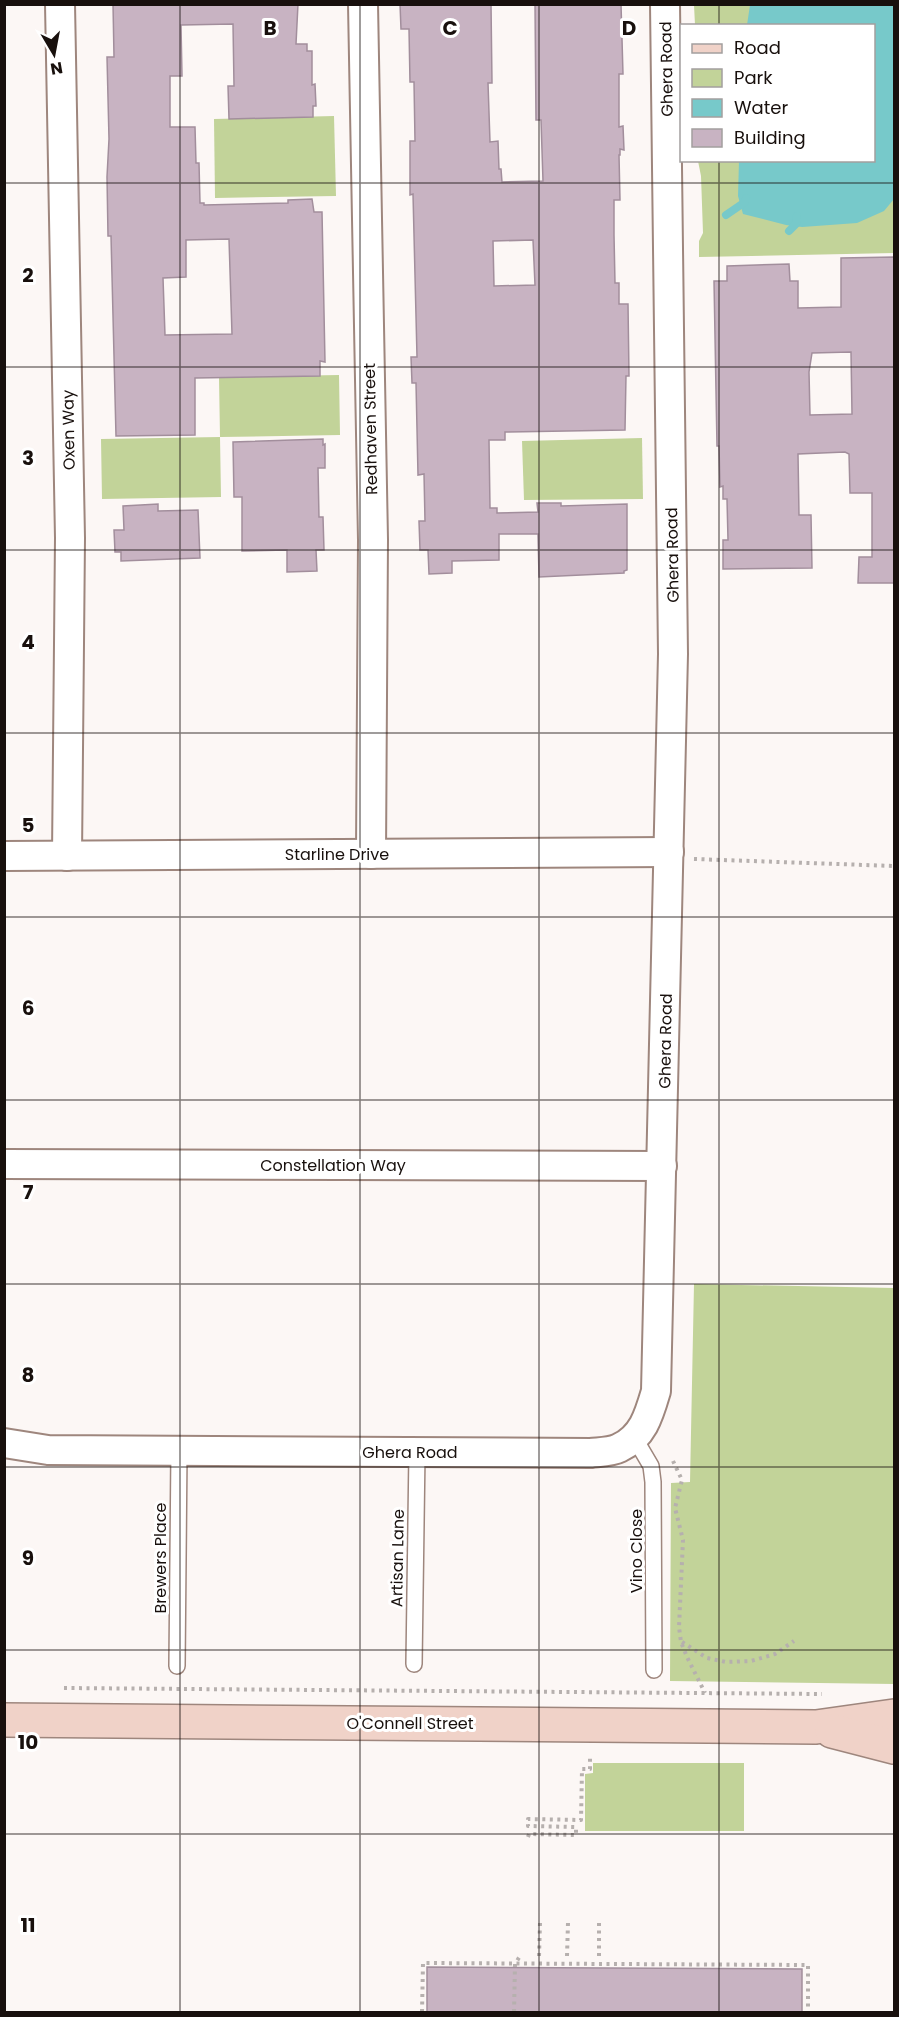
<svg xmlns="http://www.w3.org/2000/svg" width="899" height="2017" font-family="Poppins,sans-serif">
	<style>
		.green { fill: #c2d399 }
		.water { fill: #77c9ca }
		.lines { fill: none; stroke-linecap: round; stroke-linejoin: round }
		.stream { stroke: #77c9ca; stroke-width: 8 }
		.building { fill: #c8b3c2; stroke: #a28e9c; stroke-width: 1.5; fill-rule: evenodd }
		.lane-casing { stroke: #9e867d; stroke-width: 18 }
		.street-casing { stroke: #9e867d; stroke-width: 32 }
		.secondary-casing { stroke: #9e867d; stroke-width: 36 }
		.path { stroke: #b6b0ae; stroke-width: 4; stroke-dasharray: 3 4.5; stroke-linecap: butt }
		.lane { stroke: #fff; stroke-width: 15 }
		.street { stroke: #fff; stroke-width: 28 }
		.secondary { stroke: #f0d2c8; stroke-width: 33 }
		.grid { fill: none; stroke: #18100d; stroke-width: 1.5; stroke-opacity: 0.55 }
		.labels { text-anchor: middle; stroke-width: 6; stroke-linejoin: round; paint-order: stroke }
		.street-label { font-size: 16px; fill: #18100d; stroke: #fff }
		.grid-label { font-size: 20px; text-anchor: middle; font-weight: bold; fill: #18100d; stroke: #fff; stroke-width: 6; stroke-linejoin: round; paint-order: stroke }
	</style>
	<rect width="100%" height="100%" fill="#fcf7f5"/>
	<g class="green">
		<polygon points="694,5 894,5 894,253 699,257 699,241 703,233 701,176 698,161 874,160 874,26 695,25"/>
		<polygon points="334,116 336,196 215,198 214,119"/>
		<polygon points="339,375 340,435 220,437 221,497 102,499 101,439 220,437 219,377"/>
		<polygon points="642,438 643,499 524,500 522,441"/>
		<polygon points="694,1284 894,1288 894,1684 670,1681 671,1483 690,1482"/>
		<polygon points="593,1763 744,1763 744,1831 585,1831 585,1774 593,1773"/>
	</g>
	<polygon class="water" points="750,5 894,5 894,199 884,211 857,223 802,227 786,225 743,214 738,196 739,161 874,160 874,26 747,25"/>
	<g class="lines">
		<g class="stream">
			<polyline points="726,215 745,202 746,198"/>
			<polyline points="789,231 796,224 797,216"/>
		</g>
	</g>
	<g class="building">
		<path d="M113,4h185l-2,40h11v7h5v34l3,-1 1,22h-3v11l-84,2 -1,-33h6l-1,-62 -52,1 1,51h-12v51h25l1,36h3l1,40h4v2l84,-2v-3l24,-1 2,13h8l3,150 -5,-1v15l-125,2v57l-79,1 -5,-200h-3l-1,-59 2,-38 -2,-82h7zM229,239l3,95 -67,1 -2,-57 23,-1v-37z"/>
		<path d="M400,4h91l1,79h-4l2,59 8,-1 1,28h2l1,13 41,-1 -2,-61h-5l-1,-116h86l2,70h-4v53l4,-1 1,24 -4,-1v6h-1l1,45h-6v35l1,48h4v21h9l1,72h-3l-1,54 -120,2v8h-16l1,68h7v5l41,-1 -1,-9h24v3l66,-2v66l-3,1v2l-85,4 -1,-43h-39v26l-47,1v12l-23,1 -1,-24h-8l-1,-29h6l-1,-47 -6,1 -2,-92h-4l-1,-26h6l-4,-163 -3,1v-54h5l-1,-59h-4l-1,-53h-8zM533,240l2,45 -41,1 -1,-45z"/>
		<path d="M894,257v326h-36l1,-26h13v-64h-22l-1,-39 -4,-2 -47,2 1,61h12l1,53 -89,1v-29h5l-1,-41h-4v-13l-3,1 -1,-41h-2l-3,-165h13v-15l62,-2 1,17h8v27l43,-1v-49zM851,352l1,62 -42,1 -1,-43 3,-19z"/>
		<polygon points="323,439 323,445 325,444 325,468 318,468 319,517 323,517 324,550 316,550 317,571 287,572 287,550 242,551 242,497 234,497 233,442"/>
		<polygon points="158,504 158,511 198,510 200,558 121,561 121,552 115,552 114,530 124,530 123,506"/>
		<polygon points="427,1967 802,1969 802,2013 427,2013"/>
	</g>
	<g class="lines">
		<g class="lane-casing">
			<g id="lane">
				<polyline points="634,1437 651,1466 653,1482 654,1670"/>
				<polyline points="414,1664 417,1452"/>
				<polyline points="177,1666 179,1451"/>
			</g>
		</g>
		<g class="street-casing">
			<g id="street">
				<polyline points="60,4 70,538 67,856"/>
				<polyline points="363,4 373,540 371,854"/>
				<polyline points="4,856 669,852"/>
				<polyline points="4,1164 662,1166"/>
				<path d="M4,1443l44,7 543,3c8,-1 20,-1 28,-5 24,-11 30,-33 37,-57l17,-737 -8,-650"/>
			</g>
		</g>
		<g class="secondary-casing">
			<g id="secondary">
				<polyline points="4,1720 816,1727 894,1716"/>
				<polyline points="832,1731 894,1747"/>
			</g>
		</g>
		<g class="path">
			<polyline points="694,859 894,866"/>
			<polyline points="673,1461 682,1480 675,1508 683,1540 679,1627 681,1642 687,1657 705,1693"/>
			<polyline points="682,1642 707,1658 726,1662 751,1661 775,1654 794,1641"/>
			<polyline points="64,1688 822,1694"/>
			<polyline points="528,1837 529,1834 576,1835 576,1827 528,1826 528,1819 581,1820 582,1769 590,1769 590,1757"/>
			<polyline points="599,1923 599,1956"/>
			<polyline points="539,1956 540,1923"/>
			<polyline points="567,1956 568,1923"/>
			<polyline points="422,2012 423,1963 808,1965 808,2012"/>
			<polyline points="514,2012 515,1964 520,1956"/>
		</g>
		<use href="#lane" class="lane"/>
		<use href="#street" class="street"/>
		<use href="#secondary" class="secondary"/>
	</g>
	<path class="grid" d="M180,4v2008M360,4v2008M539,4v2008M719,4v22M719,160v1852M4,183h890M4,367h890M4,550h890M4,733h890M4,917h890M4,1100h890M4,1284h890M4,1467h890M4,1650h890M4,1834h890"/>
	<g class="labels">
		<g class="street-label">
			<text transform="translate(666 69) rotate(-91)" y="6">Ghera Road</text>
			<text transform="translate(370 429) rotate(-91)" y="6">Redhaven Street</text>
			<text transform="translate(68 430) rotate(-91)" y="6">Oxen Way</text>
			<text transform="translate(672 555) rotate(-91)" y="6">Ghera Road</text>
			<text x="337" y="860">Starline Drive</text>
			<text transform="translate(665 1041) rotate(-89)" y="6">Ghera Road</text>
			<text x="333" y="1171">Constellation Way</text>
			<text x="410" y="1458">Ghera Road</text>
			<text transform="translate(636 1551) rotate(-90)" y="6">Vino Close</text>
			<text transform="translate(160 1558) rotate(-90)" y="6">Brewers Place</text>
			<text transform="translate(397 1558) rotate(-89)" y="6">Artisan Lane</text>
			<text x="410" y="1729">O'Connell Street</text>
		</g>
	</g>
	<g class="grid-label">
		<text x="270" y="35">B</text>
		<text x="450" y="35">C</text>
		<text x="629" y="35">D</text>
		<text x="28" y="282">2</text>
		<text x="28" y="465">3</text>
		<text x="28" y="649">4</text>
		<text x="28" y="832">5</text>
		<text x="28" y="1015">6</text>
		<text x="28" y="1199">7</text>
		<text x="28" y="1382">8</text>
		<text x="28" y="1565">9</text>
		<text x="28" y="1749">10</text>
		<text x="28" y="1932">11</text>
	</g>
	<rect width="899" height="2017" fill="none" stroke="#18100d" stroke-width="12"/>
	<rect x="680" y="24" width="195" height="138" fill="#ffffff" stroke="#a39f9e" stroke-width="1.5"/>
	<rect x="692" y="44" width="30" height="9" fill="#f0d2c8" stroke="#a39f9e" stroke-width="1.5"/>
	<text x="734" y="54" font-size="18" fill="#18100d">Road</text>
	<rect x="692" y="69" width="30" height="18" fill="#c2d399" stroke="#a39f9e" stroke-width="1.5"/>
	<text x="734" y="84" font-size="18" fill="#18100d">Park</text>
	<rect x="692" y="99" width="30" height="18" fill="#77c9ca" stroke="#a39f9e" stroke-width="1.5"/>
	<text x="734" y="114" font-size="18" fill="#18100d">Water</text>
	<rect x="692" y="129" width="30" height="18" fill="#c8b3c2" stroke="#a39f9e" stroke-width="1.5"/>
	<text x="734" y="144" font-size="18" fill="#18100d">Building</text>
	<g transform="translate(54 54) rotate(170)" stroke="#ffffff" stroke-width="4.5" paint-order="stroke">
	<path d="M0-4.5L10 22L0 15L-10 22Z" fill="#18100d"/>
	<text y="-9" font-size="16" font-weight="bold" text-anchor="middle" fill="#18100d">N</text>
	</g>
</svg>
